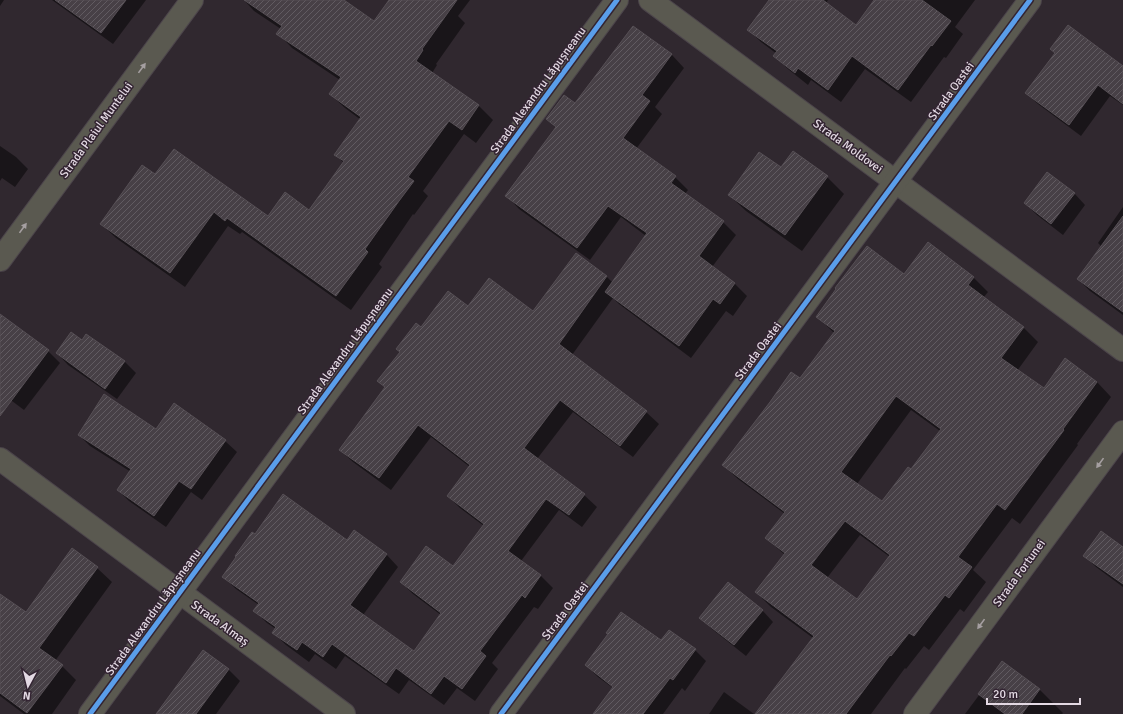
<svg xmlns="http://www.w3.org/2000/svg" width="1123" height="714" font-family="Signika,sans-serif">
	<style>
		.shadow { fill: #0007; fill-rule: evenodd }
		.building { fill: url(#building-hatch); stroke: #564f55; fill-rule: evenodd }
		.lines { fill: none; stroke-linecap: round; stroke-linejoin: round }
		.minor-casing { stroke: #4c454b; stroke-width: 24 }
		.minor { stroke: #5a5950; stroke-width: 22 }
		.cycleway-casing { stroke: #332432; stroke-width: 8 }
		.cycleway { stroke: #5a9eea; stroke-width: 5 }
		.oneway { fill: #a59fa1 }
		.labels { text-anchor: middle; stroke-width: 3; stroke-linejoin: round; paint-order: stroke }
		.street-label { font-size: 12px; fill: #e3d9e3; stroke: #332432 }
	</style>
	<defs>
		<pattern id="building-hatch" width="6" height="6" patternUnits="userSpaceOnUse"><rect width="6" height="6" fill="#474046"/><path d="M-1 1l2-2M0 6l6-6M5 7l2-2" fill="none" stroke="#615b61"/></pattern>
	</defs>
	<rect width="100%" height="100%" fill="#30282f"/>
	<g class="shadow">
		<polygon points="0,0 4,0 0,6"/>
		<polygon points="52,0 146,0 113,44"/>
		<polygon points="244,0 342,0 374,22 391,0 470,0 458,16 465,23 436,64 437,65 432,73 479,106 493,120 476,143 464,134 423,191 428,196 414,215 413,214 379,264 382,267 351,310 242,232 240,234 228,226 185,287 116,238 101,224 155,176 268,218 310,211 344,163 336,155 361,120 345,108 330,94 340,80 292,48 278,33 281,29 254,11"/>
		<polygon points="771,0 828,0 826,3 856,26 875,0 975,0 955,27 963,34 946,58 944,57 911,102 865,69 841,102 811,80 808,85 788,69 775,56 777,54 761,42 749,30"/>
		<polygon points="633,27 672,55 684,68 655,107 662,114 636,149 675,177 688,190 685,194 723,222 736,235 712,267 735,284 747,296 733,316 726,311 691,358 619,304 613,298 572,355 646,412 659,424 633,457 573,412 537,459 584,495 597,507 582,527 559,510 521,561 541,576 553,588 538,609 534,607 492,663 498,669 475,701 457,688 444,705 409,680 399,694 345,656 336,669 315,654 309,662 286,645 274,633 276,629 267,623 255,611 259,605 236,589 223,576 255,535 347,542 386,554 398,567 363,615 414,652 441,615 413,594 401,582 453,568 484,526 460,508 448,496 470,467 431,437 391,490 353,462 340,450 386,388 421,328 468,307 534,312 576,255 607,277 613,283 646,236 621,217 590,260 519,209 507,196 556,128 547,119 575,105"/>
		<polygon points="1123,67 1123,105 1110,96 1081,136 1038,104 1026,93"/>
		<polygon points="0,146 16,157 28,169 15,187 2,178 0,181"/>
		<polygon points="781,168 827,177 844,194 802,251 746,211 729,195"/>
		<polygon points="1074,193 1085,205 1063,235 1037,215 1025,203"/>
		<polygon points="1123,207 1123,315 1090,291 1078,279 1102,247 1098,243"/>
		<path d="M904,275l69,2 15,15 -5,6 40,29 15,15 -21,29 27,19 53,-8 14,15 -34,47 1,1 -58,79 -8,-6 -39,52 13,12 -22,30 -4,-3 -31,41 -5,-4 -18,23 -1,-1 -34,46h-47l-11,-76 -42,-31 -15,-15 29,-37 -19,-17 19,-24 -47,-35 -15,-14 77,-85 34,-47 -16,-16zM911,410l29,21 -29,40 -29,32 -25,-19zM860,535l30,22 -33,43 -30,-22z"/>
		<polygon points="0,316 48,351 60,363 24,410 0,392"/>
		<polygon points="82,342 124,361 136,373 117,399 68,365 57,353"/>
		<polygon points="157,430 225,441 237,452 202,500 191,492 166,527 129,501 118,490 131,472 90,446 79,435"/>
		<polygon points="1123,548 1123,587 1096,567 1084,555"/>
		<polygon points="73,550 97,568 112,582 55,661 62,666 76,680 52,714 24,714 0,696 0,650"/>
		<polygon points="762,610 773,622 746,656 712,629 701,618"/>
		<polygon points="662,642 695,650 706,661 685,691 682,688 663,714 595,714 613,688 598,677 586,665"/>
		<polygon points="1003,663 1040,690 1063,713 1062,714 965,714"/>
		<polygon points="228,669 240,681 216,714 158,714"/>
		<polygon points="724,692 754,714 709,714"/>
	</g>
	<g class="building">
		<polygon points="55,0 126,0 101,33"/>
		<polygon points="244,0 344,0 374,21 389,0 457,0 422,49 423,50 416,61 479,105 462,130 449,121 408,177 414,181 399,201 365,249 368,252 336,296 227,218 225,221 214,212 170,273 100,224 142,165 155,174 174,149 268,216 285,192 309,210 344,161 334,155 361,117 329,94 341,77 276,34 282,26"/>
		<polygon points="769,0 823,0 856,25 874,0 922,0 951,21 932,46 931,45 898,90 852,56 828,90 798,68 795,73 773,56 777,51 747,30"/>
		<polygon points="1068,25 1123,66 1123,104 1098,85 1069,125 1025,93 1055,53 1050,49"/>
		<polygon points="633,26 672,54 642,95 650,101 623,138 676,176 671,183 724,221 699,256 735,283 720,304 713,299 679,346 605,292 647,233 608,206 577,248 505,196 556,127 546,119 564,95 575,103"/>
		<polygon points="793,151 828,176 785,235 728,195 759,152 781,167"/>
		<polygon points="1047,172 1075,193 1051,224 1024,203"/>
		<polygon points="1123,216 1123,312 1077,279"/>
		<path d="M928,242l46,35 -6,8 56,42 -23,31 43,30 21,-30 32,24 -34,47 1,1 -59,80 -8,-6 -39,53 14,10 -23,31 -4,-3 -31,41 -5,-3 -18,23 -1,-1 -44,59h-91l59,-78 -59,-44 30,-39 -20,-15 20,-26 -63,-47 48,-63 21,-30 9,6 35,-47 -19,-14 20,-28 -1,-1 32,-42 37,28zM896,396l45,33 -30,40 -3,-2 -26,34 -41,-29zM845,521l45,34 -33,44 -46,-34z"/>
		<polygon points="576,253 607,276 559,344 647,411 620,446 560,400 524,448 585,494 569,515 546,499 508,551 541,575 525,598 522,595 480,651 486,656 462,689 444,676 431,694 396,668 386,683 332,644 323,657 302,642 297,650 272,633 276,627 253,611 259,603 222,577 236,557 235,556 252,532 255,534 283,494 347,540 354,530 387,554 350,605 414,651 441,613 400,582 426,546 453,566 484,524 447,496 470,465 418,425 379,478 339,450 385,387 377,381 400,352 396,349 416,323 421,327 448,291 468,306 489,278 533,311"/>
		<polygon points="0,314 49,350 0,416"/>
		<polygon points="71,332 82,340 86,334 125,361 105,389 56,353"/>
		<polygon points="104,394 156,429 174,403 226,440 191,489 179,481 154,516 117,490 131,469 78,435"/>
		<polygon points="1101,531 1123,547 1123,584 1083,556"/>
		<polygon points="72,548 98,567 39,648 63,665 27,713 0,693 0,594 26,612"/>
		<polygon points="728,582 763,610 734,645 699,618"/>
		<polygon points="621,612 661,640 669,630 696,649 673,680 670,678 643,714 593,714 613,687 585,665 608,634 606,633"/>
		<polygon points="203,650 229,669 196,714 156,714"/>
		<polygon points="1002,661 1040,689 1022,714 1005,714 978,694"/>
	</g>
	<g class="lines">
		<g class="minor-casing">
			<g id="minor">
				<polyline points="650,0 1123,350"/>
				<polyline points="0,260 192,0"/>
				<polyline points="0,459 344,714"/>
				<polyline points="90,714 617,0"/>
				<polyline points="501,714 1030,0"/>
				<polyline points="915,714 1123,432"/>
			</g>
		</g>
		<use href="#minor" class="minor"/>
		<g class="cycleway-casing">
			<g id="cycleway">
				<polyline points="90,714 617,0"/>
				<polyline points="501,714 1030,0"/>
			</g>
		</g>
		<use href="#cycleway" class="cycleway"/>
	</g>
	<defs><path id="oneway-solid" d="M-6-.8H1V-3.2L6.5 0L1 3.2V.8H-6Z"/></defs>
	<g class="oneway">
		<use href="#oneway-solid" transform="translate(142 68) rotate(-54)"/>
		<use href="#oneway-solid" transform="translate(23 228) rotate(-54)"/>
		<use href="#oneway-solid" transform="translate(1100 463) rotate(126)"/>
		<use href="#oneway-solid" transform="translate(981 624) rotate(126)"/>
	</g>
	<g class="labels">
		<g class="street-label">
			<text transform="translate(538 90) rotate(-54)" y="4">Strada Alexandru Lăpușneanu</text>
			<text transform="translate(951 91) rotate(-54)" y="4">Strada Oastei</text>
			<text transform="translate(96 130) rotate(-54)" y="4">Strada Plaiul Muntelui</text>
			<text transform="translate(848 146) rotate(36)" y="4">Strada Moldovei</text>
			<text transform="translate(345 351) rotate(-54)" y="4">Strada Alexandru Lăpușneanu</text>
			<text transform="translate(758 351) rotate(-53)" y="4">Strada Oastei</text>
			<text transform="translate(1019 573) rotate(-54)" y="4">Strada Fortunei</text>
			<text transform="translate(565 611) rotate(-53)" y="4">Strada Oastei</text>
			<text transform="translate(153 612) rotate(-54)" y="4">Strada Alexandru Lăpușneanu</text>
			<text transform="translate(220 623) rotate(36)" y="4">Strada Almaș</text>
		</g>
	</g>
	<g transform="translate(28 686) rotate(187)" stroke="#332432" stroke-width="3" paint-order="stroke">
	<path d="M0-3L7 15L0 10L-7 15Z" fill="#e3d9e3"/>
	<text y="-6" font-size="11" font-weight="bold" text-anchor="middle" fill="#e3d9e3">N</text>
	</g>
	<path d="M987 698v6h93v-6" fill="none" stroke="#e3d9e3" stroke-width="2"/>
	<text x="993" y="698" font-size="12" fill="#e3d9e3" stroke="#332432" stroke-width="3" paint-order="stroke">20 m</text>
</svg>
